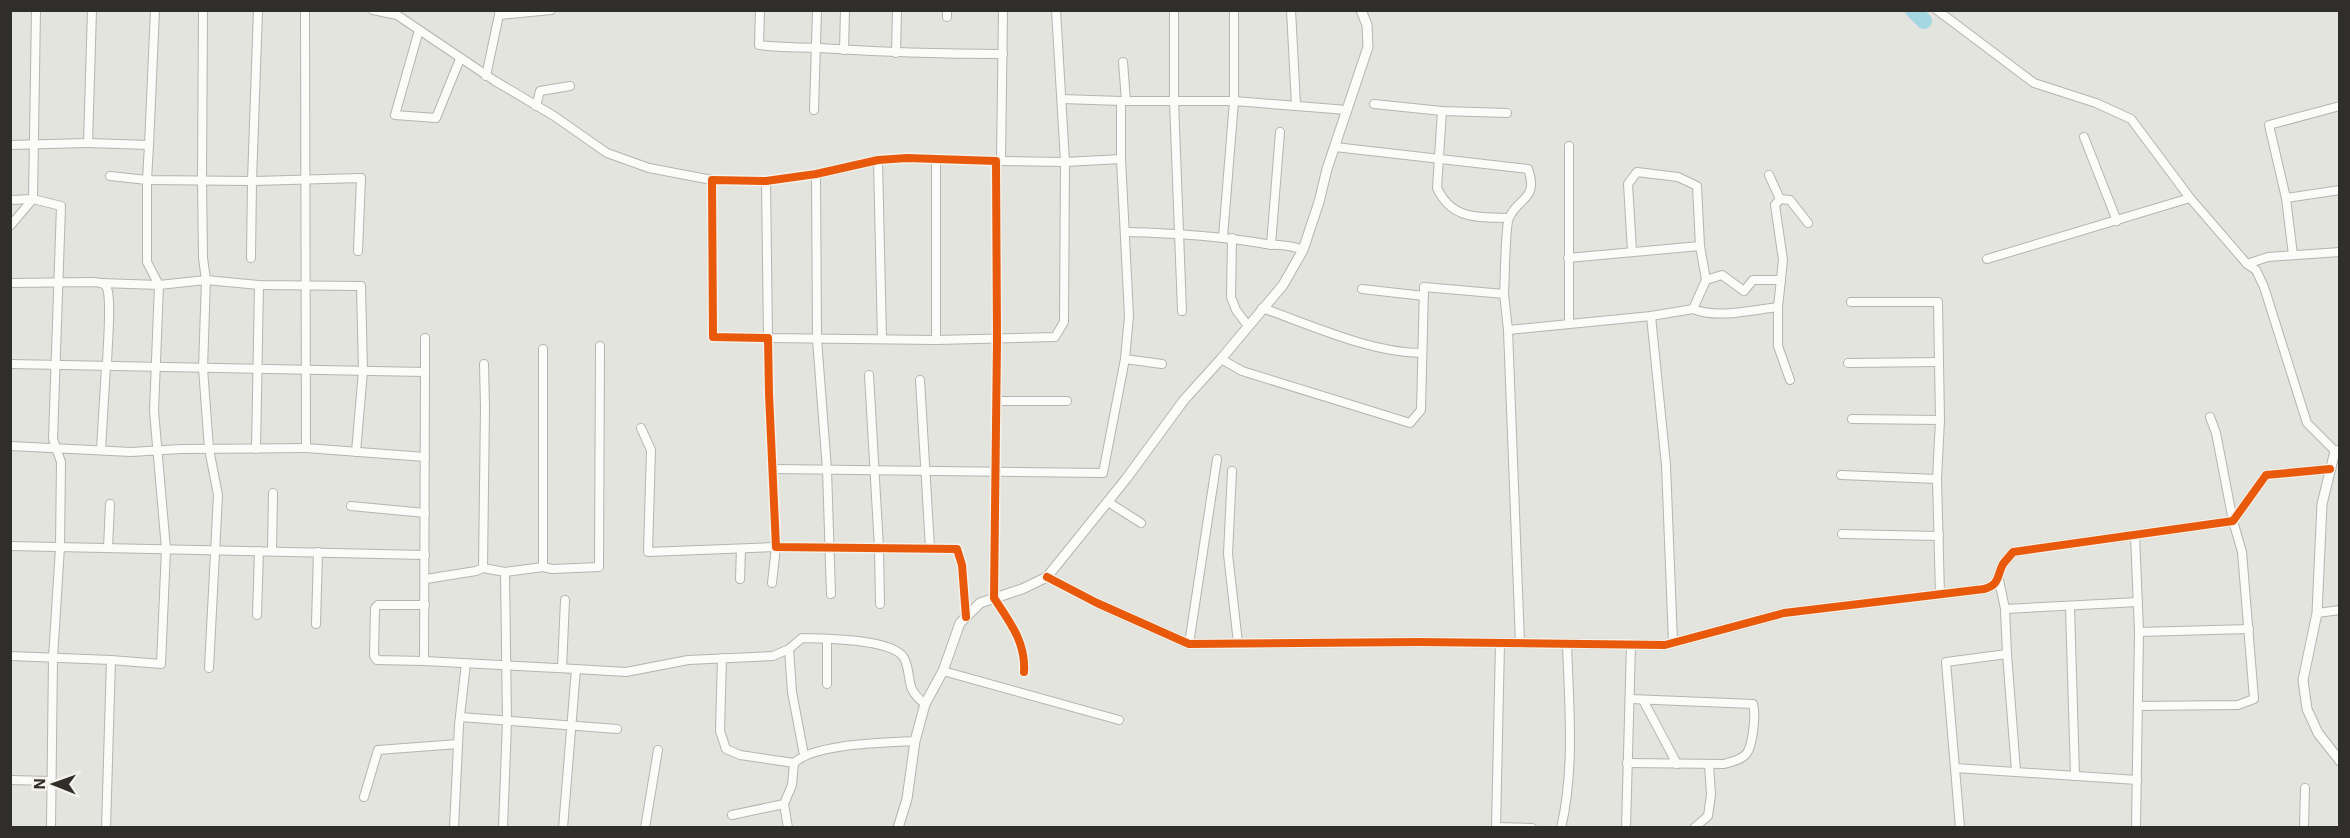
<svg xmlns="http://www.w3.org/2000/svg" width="2350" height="838" font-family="'IBM Plex Sans',sans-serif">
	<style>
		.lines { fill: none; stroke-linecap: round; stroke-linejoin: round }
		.river { stroke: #a4d7e2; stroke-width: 16 }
		.minor-casing { stroke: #b4b4b0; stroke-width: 10 }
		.tertiary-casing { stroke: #b4b4b0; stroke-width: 11 }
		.minor { stroke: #fbfbfa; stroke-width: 8 }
		.tertiary { stroke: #fbfbfa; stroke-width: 9 }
		.cycleway-casing { stroke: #f4f2ea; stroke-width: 11 }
		.cycleway { stroke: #e8590c; stroke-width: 8 }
	</style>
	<rect width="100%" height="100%" fill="#e4e4df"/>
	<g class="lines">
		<polyline class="river" points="1913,10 1924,21"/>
		<g class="minor-casing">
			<g id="minor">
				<polyline points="203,10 202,180 203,258 206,280 203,368 209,449 218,495 209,668"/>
				<polyline points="258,10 252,181 361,178 358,251"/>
				<polyline points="305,10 306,448 425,457"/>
				<polyline points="373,10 397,15 495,81 554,116 607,153 649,168 712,180"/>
				<path d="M760,10l-1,35c21,3 40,2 60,3 61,4 122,6 184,6"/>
				<polyline points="1174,10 1174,101 1182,311"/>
				<polyline points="1291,10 1296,105"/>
				<polyline points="1937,10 2034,83 2096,103 2131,119 2190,198 2247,264 2256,270 2264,287 2307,423 2335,451"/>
				<polyline points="499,15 551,10"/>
				<polyline points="947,17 947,10"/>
				<polyline points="419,30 395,115 436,118 460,59"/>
				<polyline points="844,50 845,10"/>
				<polyline points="896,53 897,10"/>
				<polyline points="1123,62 1126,101"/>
				<polyline points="486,76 500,10"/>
				<polyline points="1062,99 1121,101"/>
				<polyline points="1374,104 1442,111 1507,113"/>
				<polyline points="536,106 540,91 570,86"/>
				<polyline points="814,110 817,10"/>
				<path d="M1442,111l-5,77c15,32 40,29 71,30"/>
				<polyline points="2084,137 2117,221"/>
				<polyline points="88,143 149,145 155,10"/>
				<polyline points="10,145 88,143 92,10"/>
				<polyline points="149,145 147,180 252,181 251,258"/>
				<path d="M1335,147l193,22c11,31 -10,28 -19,49 -4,9 -4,63 -5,76"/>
				<polyline points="936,159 936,340"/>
				<polyline points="1121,159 1121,101 1234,101 1347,110"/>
				<polyline points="878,160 882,339"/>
				<polyline points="1001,161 1003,10"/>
				<polyline points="816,174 817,339 827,470 831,594"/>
				<polyline points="1769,175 1780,199 1790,200 1808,223"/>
				<polyline points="110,176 147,180 147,262 159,285 154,411 166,549 161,664 111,660"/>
				<polyline points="766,181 768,338 936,340 1055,337 1064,322 1065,162 1056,10"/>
				<polyline points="2286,198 2340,190"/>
				<polyline points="1780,199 1775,205 1783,260 1778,307 1778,346 1790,380"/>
				<polyline points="10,200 33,199 61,206 53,439 61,462 60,547 53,658 51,828"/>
				<polyline points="10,226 33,199 36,10"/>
				<path d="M1126,232c47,1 94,4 140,12 15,2 22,0 37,6"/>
				<polyline points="1223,237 1234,101 1234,10"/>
				<polyline points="1232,238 1231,297 1236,310 1248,326"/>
				<polyline points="1271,245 1280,132"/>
				<polyline points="1632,251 1628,184 1637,172 1678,177 1697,186 1700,246 1706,280 1693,309"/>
				<polyline points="2293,255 2286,198 2269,125 2340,106"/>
				<polyline points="1568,258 1700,246"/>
				<polyline points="1987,259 2190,198"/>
				<polyline points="2247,264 2268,257 2340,252"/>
				<polyline points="1706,280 1722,275 1744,291 1753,280 1781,280"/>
				<path d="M10,283l85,-1c5,1 10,1 12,6 5,14 0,61 0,78"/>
				<polyline points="101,283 159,285 206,280 259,285 361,286 363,371 356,452"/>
				<polyline points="1362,289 1424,296"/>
				<polyline points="1851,302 1938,302 1940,420 1937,479 1940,595"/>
				<path d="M1262,308c49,17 109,45 160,45"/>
				<polyline points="1651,316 1666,465 1673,642"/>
				<polyline points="1569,323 1569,146"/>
				<path d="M1508,330l143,-14 42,-7c25,10 59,1 85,-2"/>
				<polyline points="425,338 425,372"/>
				<polyline points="543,349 543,567"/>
				<polyline points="1125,359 1162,364"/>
				<polyline points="1221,359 1242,371 1410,423 1421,410 1424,287 1504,294 1508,330 1520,643"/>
				<polyline points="1848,363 1939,362"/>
				<polyline points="10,364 425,372 424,661 576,669"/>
				<polyline points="869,375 879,548 880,604"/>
				<polyline points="920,380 930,548"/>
				<polyline points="997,401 1067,401"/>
				<polyline points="1852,419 1940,420"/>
				<polyline points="641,428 651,450 648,552 776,547 772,583"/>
				<polyline points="10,446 131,452 181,449 306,448"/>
				<polyline points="256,449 259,285"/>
				<polyline points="101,450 106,366"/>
				<polyline points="774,469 1103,473 1125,359 1129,316 1121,159 1065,162 996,161"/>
				<polyline points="1232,471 1228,554 1238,643"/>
				<polyline points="1841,475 1937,479"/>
				<polyline points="1108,502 1141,523"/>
				<polyline points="351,506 425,513"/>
				<polyline points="1842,534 1939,536"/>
				<polyline points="2135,535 2139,632 2136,828"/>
				<polyline points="10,546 425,555"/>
				<polyline points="108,548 110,504"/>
				<polyline points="272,551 273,493"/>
				<polyline points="483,568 485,407 484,364"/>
				<polyline points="426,579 476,571 483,568 505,572 543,567 552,569 599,567 600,346"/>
				<polyline points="740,579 741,549"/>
				<polyline points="1999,580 2005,609 2007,654 1946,662 1955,768 2137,780"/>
				<polyline points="2070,607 2075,776"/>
				<polyline points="2005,609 2138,602"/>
				<polyline points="2317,613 2340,610"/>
				<polyline points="257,615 259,551"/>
				<path d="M966,617l-4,-52 -5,-16 -181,-2 -7,-153 -1,-56 -55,-1 -1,-157 54,1 50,-7 62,-14 29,-2 89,3 1,179 -3,258c16,24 32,45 30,74"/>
				<polyline points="316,624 318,552"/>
				<polyline points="2139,632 2249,629"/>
				<polyline points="1189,644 1217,459"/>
				<polyline points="789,649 792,692 804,755"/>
				<polyline points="2007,654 2016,771"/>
				<polyline points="10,656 111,660 106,828"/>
				<polyline points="722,658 720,731 726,749 740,755 794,763"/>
				<polyline points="424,661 377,660 374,656 375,608 378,605 425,605"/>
				<polyline points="562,668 565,600"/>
				<polyline points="943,671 1119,720"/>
				<polyline points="827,684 827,639"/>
				<polyline points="1643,700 1677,764"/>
				<polyline points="2138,706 2238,705 2254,699 2242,552 2233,521 2216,433 2210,417"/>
				<polyline points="460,717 617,729"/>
				<path d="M1627,763l97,1c7,-2 18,-4 23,-11 6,-9 9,-39 6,-49l-122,-5"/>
				<polyline points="1955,768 1960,828"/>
				<polyline points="10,780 51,781"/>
				<polyline points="364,797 378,750 458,744"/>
				<polyline points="732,815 784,804"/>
				<polyline points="1496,827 1532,828"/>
				<polyline points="454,828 459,725 466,663"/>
				<polyline points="503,828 507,722 505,572"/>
				<path d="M563,828l13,-159 50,3 62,-12 85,-4 16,-7 13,-11c21,1 95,0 103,22 8,21 -1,27 20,44"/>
				<polyline points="645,828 658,750"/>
				<path d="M788,828l-4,-24 8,-19 2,-22c22,-20 91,-20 121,-22"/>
				<polyline points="1496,828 1500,643"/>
				<path d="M1561,828c14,-58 8,-125 6,-184"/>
				<polyline points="1626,828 1631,644"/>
				<polyline points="1694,828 1708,816 1711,795 1709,764"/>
				<polyline points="2304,828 2305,788"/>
			</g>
		</g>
		<g class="tertiary-casing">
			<g id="tertiary">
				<polyline points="2340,450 2335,451 2322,504 2317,613 2303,680 2307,709 2318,733 2340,761"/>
				<path d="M1047,577l50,26 92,41 230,-2 246,3 119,-32 200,-24c16,-4 13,-14 19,-25 3,-4 7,-8 10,-12l220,-31 33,-46 64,-6"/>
				<polyline points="898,828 907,799 915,741 925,704 943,671 960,623 980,603 1022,589 1047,577 1126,479 1184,400 1221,359 1283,285 1303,250 1319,202 1327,169 1368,47 1367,25 1361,10"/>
			</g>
		</g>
		<use href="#minor" class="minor"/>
		<use href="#tertiary" class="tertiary"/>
		<g class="cycleway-casing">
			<g id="cycleway">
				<path d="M1047,577l50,26 92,41 230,-2 246,3 119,-32 200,-24c16,-4 13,-14 19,-25 3,-4 7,-8 10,-12l220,-31 33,-46 64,-6"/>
				<path d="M966,617l-4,-52 -5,-16 -181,-2 -7,-153 -1,-56 -55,-1 -1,-157 54,1 50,-7 62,-14 29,-2 89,3 1,179 -3,258c16,24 32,45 30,74"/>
			</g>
		</g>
		<use href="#cycleway" class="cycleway"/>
	</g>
	<rect width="2350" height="838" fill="none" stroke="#2f2e2b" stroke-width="24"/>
	<g transform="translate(54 784) rotate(271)" stroke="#f4f2ea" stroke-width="4.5" paint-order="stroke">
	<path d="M0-4.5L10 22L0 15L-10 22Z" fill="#2f2e2b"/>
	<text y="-9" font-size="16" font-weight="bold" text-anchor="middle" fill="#2f2e2b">N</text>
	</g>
</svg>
